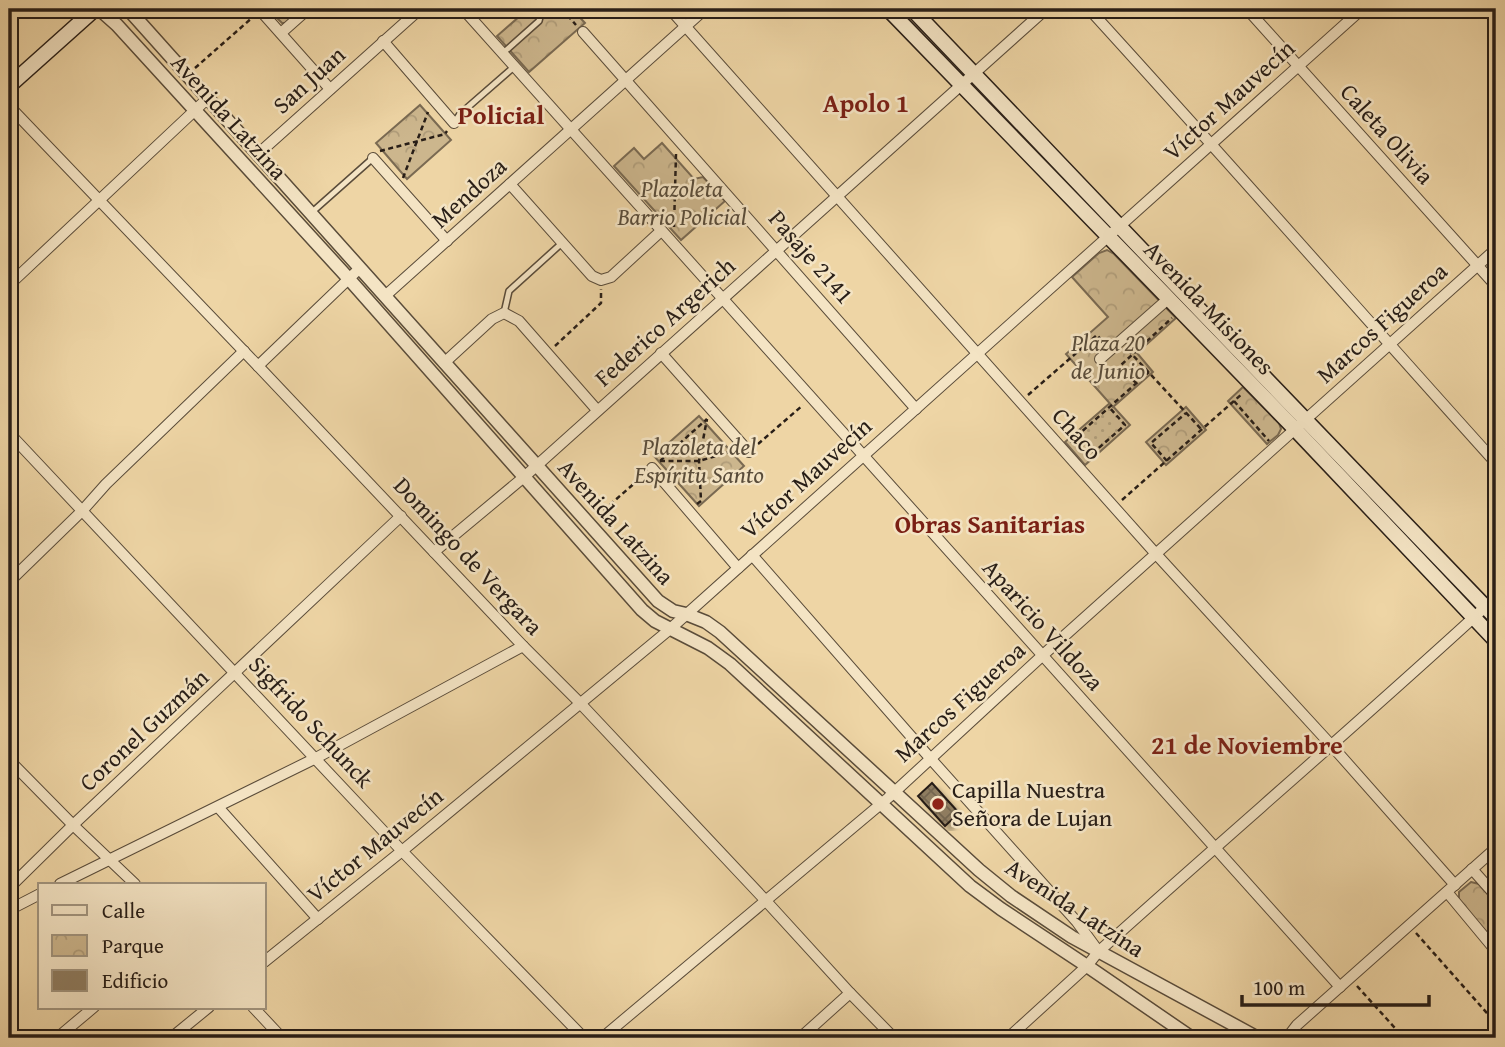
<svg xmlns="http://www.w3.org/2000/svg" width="1505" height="1047" font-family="'Gentium Book Plus',serif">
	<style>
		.grass { fill: url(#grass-dots); stroke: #7a6a52; stroke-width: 2 }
		.park { fill: url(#park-crowns); stroke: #7a6a52; stroke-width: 2 }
		.building { fill: url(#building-cross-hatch); stroke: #281e17; stroke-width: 2; filter: url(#shadow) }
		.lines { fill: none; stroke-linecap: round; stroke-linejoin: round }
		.service-casing { stroke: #5a4c3a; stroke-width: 8 }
		.minor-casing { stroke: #5a4c3a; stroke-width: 12 }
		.tertiary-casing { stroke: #5a4c3a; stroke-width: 15 }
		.secondary-casing { stroke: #281e17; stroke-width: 17 }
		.path { stroke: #281e17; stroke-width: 2.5; stroke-dasharray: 5 3.5; stroke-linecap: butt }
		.service { stroke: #f4e4c4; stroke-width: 5 }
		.minor { stroke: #f4e4c4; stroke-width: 10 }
		.tertiary { stroke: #f4e4c4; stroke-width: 12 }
		.secondary { stroke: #f4e4c4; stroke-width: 14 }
		.poi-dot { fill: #8f2418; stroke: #f4e4c4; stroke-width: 2.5 }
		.labels { text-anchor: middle; stroke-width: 5; stroke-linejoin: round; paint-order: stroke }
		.street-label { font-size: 24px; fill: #281e17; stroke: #f4e4c4 }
		.park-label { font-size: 24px; font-style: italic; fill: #594c3a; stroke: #f4e4c4 }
		.poi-label { font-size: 24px; fill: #281e17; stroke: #f4e4c4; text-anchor: start }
		.neighbourhood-label { font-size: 26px; font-weight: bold; fill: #7a1f14; stroke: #f4e4c4 }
	</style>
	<defs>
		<pattern id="grass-dots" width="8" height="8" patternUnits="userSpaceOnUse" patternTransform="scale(1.75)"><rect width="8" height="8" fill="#ccb68d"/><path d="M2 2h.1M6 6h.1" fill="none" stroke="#af9c79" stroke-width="1.8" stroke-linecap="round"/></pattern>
		<pattern id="park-crowns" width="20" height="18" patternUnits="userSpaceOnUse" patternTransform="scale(1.75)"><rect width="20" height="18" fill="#ccb68d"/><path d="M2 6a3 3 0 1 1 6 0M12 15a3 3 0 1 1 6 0" fill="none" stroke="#af9c79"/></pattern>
		<pattern id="building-cross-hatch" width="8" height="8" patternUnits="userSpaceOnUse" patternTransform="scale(1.75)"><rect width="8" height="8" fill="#8f7d61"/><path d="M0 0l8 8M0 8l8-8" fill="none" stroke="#75664f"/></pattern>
		<filter id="shadow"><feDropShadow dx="5.5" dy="5.5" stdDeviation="2" flood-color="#0004"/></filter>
	</defs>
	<rect width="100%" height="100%" fill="#eed5a5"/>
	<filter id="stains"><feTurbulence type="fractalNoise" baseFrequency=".00286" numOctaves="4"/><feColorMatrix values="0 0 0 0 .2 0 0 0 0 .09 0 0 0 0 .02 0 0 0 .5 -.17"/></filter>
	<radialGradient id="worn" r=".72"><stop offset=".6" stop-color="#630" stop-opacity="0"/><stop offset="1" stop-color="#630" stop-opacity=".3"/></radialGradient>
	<polygon class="grass" points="1110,403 1130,425 1085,465 1065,442"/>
	<g class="park">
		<polygon points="268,9 302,9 286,23 282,23"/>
		<polygon points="528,9 572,9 585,23 529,72 497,36"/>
		<polygon points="420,105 451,140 407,179 376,143"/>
		<polygon points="662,143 694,179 703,177 725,201 681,240 614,166 634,148 644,159"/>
		<polygon points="1107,250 1114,254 1176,318 1137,353 1153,372 1113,407 1066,354 1108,317 1072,277 1099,253"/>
		<polygon points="1243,387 1279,423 1281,429 1278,435 1267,444 1228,401"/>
		<polygon points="1186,407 1206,430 1166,465 1146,442"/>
		<polygon points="699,416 744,466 699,506 654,456"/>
		<polygon points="1471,882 1479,884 1496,903 1496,945 1459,900 1459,892"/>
	</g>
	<polygon class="building" points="932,783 959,813 945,826 918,796"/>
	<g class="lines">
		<g class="service-casing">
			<g id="service">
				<polyline points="503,53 539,21 542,9"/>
				<polyline points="454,123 460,114 515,66"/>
				<polyline points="311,213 373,158"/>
				<polyline points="504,313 509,291 562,243"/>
			</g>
		</g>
		<g class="minor-casing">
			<g id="minor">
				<polyline points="259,9 330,89"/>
				<polyline points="463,9 1340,987"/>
				<polyline points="670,9 1156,554 1332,746 1455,885"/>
				<path d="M1089,9c137,150 271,303 407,454"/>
				<polyline points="1247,9 1496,286"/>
				<polyline points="583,32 916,409"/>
				<polyline points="281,33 308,9"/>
				<polyline points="383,41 454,123"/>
				<polyline points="9,106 258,366 523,646 580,703 766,901 850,993 894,1038"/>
				<polyline points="258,154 420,9"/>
				<polyline points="373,158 447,241"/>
				<polyline points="510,184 592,276 601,280 611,277 661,231"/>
				<polyline points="9,285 208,98"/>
				<polyline points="385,296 705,9"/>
				<polyline points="661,353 749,452"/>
				<polyline points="1100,359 1168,299"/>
				<polyline points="444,363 492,319 504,313 519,321 597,410"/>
				<polyline points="258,366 360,268"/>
				<polyline points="9,433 402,851 584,1038"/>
				<polyline points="652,468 738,568"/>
				<polyline points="434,552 524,477 1046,9"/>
				<polyline points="752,555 930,758 1077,922 1096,948"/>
				<polyline points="9,582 82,511 106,484 244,351"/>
				<polyline points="9,760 73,825 135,884"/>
				<polyline points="218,807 318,919"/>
				<polyline points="1472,869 1496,896"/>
				<polyline points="60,884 316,758 523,646"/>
				<polyline points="9,888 73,825 401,516"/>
				<polyline points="1447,892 1496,951"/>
				<polyline points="9,910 40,894"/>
				<polyline points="264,962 402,851 669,630 1362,9"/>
				<polyline points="253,1007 282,1038"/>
				<polyline points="57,1038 94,1007"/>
				<polyline points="171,1038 209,1007"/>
				<polyline points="602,1038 888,798 1043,655 1496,249"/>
				<polyline points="800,1038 850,993"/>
				<path d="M1008,1038l79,-72 11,-14c132,-119 267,-234 398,-355"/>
				<polyline points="1287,1038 1297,1025 1496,848"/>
			</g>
		</g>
		<g class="tertiary-casing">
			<g id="tertiary">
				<polyline points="99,9 117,25 349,279 642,610 655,621 708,648 730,664 970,886 1001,909 1087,966 1192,1038"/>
				<polyline points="128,9 658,601 673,611 686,614 706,622 720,632 979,870 1011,896 1072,937 1258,1038"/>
			</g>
		</g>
		<g class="secondary-casing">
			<g id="secondary">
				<polyline points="888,9 1295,429 1496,641"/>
				<polyline points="912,9 1143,251 1496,618"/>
				<polyline points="9,86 95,9"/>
			</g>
		</g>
		<g class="path">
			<polyline points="562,9 576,25"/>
			<polyline points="195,68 253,17"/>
			<polyline points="380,151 445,134 447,131"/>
			<polyline points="403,178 428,112"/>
			<polyline points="674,227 676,154"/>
			<polyline points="555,346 601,303 601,289"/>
			<polyline points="1128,350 1202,430"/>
			<polyline points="1136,383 1120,366 1172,318"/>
			<polyline points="1028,395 1097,335 1104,343"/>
			<polyline points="1234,401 1269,441"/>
			<polyline points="1070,442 1149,372"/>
			<polyline points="758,444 803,405"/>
			<polyline points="1086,459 1125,425 1109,407"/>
			<polyline points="660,461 699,461 733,451"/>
			<polyline points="660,461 707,419"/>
			<polyline points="1167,461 1151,443 1186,413"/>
			<polyline points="1122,500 1243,393"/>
			<polyline points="697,504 701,501 699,461 707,419"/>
			<polyline points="597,516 645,474"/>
			<polyline points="1416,933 1494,1021 1492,1038"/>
			<polyline points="1357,986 1404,1038"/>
		</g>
		<use href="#service" class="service"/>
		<use href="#minor" class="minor"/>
		<use href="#tertiary" class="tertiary"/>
		<use href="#secondary" class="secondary"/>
	</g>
	<circle class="poi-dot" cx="938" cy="804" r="7"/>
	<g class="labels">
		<g class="street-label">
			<text transform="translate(309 80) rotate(-42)" y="8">San Juan</text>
			<text transform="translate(1229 100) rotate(-42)" y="8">Víctor Mauvecín</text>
			<text transform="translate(229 117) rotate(48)" y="8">Avenida Latzina</text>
			<text transform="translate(1387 134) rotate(48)" y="8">Caleta Olivia</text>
			<text transform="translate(469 193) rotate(-42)" y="8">Mendoza</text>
			<text transform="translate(811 257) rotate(49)" y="8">Pasaje 2141</text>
			<text transform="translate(1209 308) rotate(46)" y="8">Avenida Misiones</text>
			<text transform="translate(665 322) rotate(-42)" y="8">Federico Argerich</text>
			<text transform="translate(1382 323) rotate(-42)" y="8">Marcos Figueroa</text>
			<text transform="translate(1077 434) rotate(48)" y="8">Chaco</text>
			<text transform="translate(806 478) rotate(-42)" y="8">Víctor Mauvecín</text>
			<text transform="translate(616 522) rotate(48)" y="8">Avenida Latzina</text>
			<text transform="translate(468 556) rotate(47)" y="8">Domingo de Vergara</text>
			<text transform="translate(1043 625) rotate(48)" y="8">Aparicio Vildoza</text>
			<text transform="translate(960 702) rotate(-42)" y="8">Marcos Figueroa</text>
			<text transform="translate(311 722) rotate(47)" y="8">Sigfrido Schunck</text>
			<text transform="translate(144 730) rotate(-43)" y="8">Coronel Guzmán</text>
			<text transform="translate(375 845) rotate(-39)" y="8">Víctor Mauvecín</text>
			<text transform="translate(1075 908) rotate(33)" y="8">Avenida Latzina</text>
		</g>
		<g class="park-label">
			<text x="682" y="197">Plazoleta<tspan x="682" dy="28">Barrio Policial</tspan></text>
			<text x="1108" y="351">Plaza 20<tspan x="1108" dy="28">de Junio</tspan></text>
			<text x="699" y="455">Plazoleta del<tspan x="699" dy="28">Espíritu Santo</tspan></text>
		</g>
		<g class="poi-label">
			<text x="952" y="798">Capilla Nuestra<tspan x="952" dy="28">Señora de Lujan</tspan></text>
		</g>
		<g class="neighbourhood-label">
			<text x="866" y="112">Apolo 1</text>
			<text x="501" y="124">Policial</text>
			<text x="990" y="533">Obras Sanitarias</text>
			<text x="1247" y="754">21 de Noviembre</text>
		</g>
	</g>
	<rect width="1505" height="1047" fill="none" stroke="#eed5a5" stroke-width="35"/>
	<rect x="10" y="10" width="1484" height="1026" fill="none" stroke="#281e17" stroke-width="3.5"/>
	<rect x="18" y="18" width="1470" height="1012" fill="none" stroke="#281e17" stroke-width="2"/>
	<rect x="38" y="883" width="228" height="126" fill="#f4e4c4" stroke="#a2957f" stroke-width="2"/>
	<rect x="52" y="905" width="35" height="10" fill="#f4e4c4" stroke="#a2957f" stroke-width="2"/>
	<text x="102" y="918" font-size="21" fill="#281e17">Calle</text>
	<rect x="52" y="935" width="35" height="21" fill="url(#park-crowns)" stroke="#a2957f" stroke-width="2"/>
	<text x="102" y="953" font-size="21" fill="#281e17">Parque</text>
	<rect x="52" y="970" width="35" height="21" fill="#8f7d61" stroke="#a2957f" stroke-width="2"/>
	<text x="102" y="988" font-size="21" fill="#281e17">Edificio</text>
	<path d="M1242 995v10h187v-10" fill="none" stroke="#281e17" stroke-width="3.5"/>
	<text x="1253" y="995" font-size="21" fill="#281e17" stroke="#f4e4c4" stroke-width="5" paint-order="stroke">100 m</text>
	<rect width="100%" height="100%" filter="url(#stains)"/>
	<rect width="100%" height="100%" fill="url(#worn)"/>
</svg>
